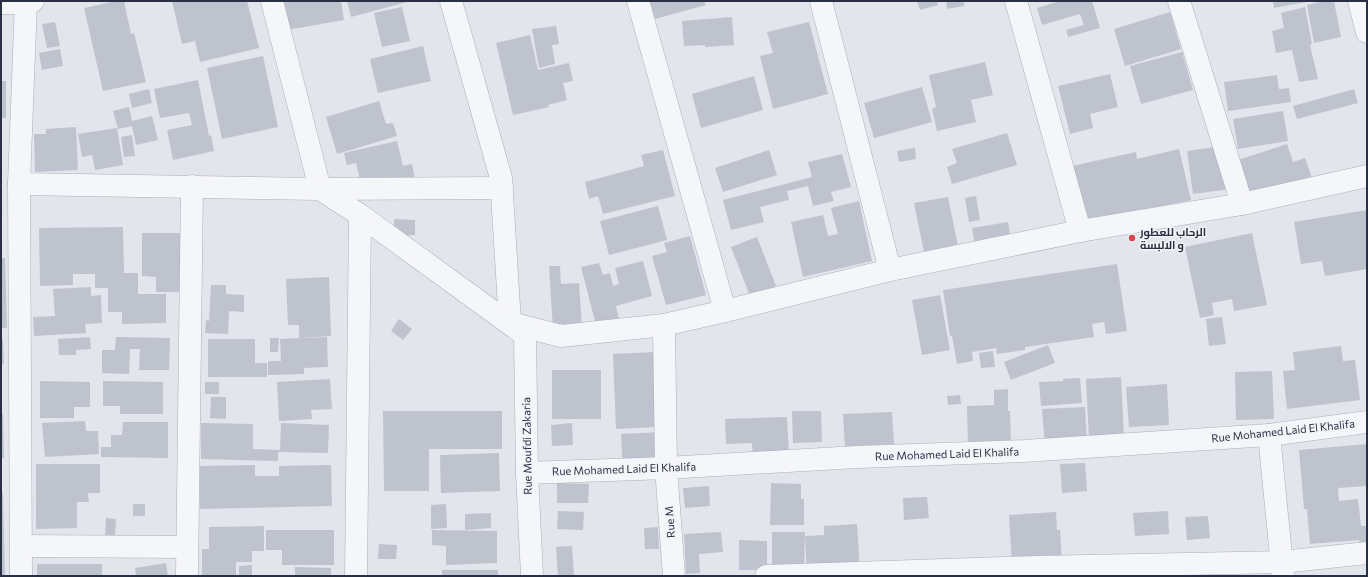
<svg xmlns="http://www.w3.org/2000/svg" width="1368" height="577" font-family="Commissioner,Cairo,sans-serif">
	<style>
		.building { fill: #bfc3ce }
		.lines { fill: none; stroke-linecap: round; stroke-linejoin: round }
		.minor-casing { stroke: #abafb9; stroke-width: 23 }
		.minor { stroke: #f5f6f9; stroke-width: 22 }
		.poi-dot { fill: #d1464c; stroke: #f2f4f8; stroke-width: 1.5 }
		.labels { text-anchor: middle; stroke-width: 3; stroke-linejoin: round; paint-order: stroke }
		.poi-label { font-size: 11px; font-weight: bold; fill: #2a3043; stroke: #f2f4f8; text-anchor: start }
		.street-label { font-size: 11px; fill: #2a3043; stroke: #f2f4f8 }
	</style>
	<rect width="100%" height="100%" fill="#e2e5eb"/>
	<g class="building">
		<polygon points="117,1 124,1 131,34 134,33 146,82 103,91 84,8"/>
		<polygon points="172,1 247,1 259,48 200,62 195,41 182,44"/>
		<polygon points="282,1 341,1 344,20 287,30"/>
		<polygon points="347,1 411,1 351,17"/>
		<polygon points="650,1 704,1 706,5 655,19"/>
		<polygon points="917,1 937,1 938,5 920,10"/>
		<polygon points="946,1 964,1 964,6 947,9"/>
		<polygon points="1060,1 1092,1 1100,28 1068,37 1066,30 1084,25 1080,14 1042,25 1037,8"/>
		<polygon points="1273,1 1306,1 1306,2 1274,8"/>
		<polygon points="1325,1 1334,1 1341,37 1314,43 1307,5"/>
		<polygon points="402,7 410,41 382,47 374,13"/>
		<polygon points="1305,7 1312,44 1310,45 1318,79 1299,82 1292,50 1276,53 1272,31 1284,28 1281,13"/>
		<polygon points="1170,12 1181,49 1125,66 1114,29"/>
		<polygon points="732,17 734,45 705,47 705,45 684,46 682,21"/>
		<polygon points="55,22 60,46 47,48 42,24"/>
		<polygon points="809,22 828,94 773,109 760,56 773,53 767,32"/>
		<polygon points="556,26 559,44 552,45 555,64 539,68 532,29"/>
		<polygon points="530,35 538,70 569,63 573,81 563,83 567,100 548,105 549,107 513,115 496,43"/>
		<polygon points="423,46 431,81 378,93 370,59"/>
		<polygon points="60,49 63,66 42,70 39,53"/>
		<polygon points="1182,52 1193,90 1141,104 1130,66"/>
		<polygon points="263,56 278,127 222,139 207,68"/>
		<polygon points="985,62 993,95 971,100 976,122 937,131 932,109 936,107 929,75"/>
		<polygon points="1110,74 1118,107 1090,114 1093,128 1070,134 1058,86"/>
		<polygon points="1277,75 1279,89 1289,88 1291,102 1228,111 1224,82"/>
		<polygon points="754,76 763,110 701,128 692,94"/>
		<polygon points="198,80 209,136 211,135 214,151 173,160 167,130 192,125 189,113 160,118 154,89"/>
		<rect x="1" y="81" width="5" height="37"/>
		<polygon points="922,87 932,122 874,138 864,103"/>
		<polygon points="149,89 152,103 132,108 129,94"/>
		<polygon points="1354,89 1358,103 1297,119 1293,106"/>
		<polygon points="379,101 386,124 393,123 397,136 337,154 326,117"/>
		<polygon points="129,107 132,121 152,116 158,140 136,145 132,126 118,129 113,111"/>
		<polygon points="1283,111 1288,141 1238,149 1233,119"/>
		<polygon points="76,127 78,170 35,172 34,134 46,134 46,129"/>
		<polygon points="117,128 123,165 95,170 92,155 82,157 78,134"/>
		<polygon points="1007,133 1017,165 952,184 947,167 957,163 952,149"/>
		<polygon points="132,135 135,156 124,157 121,137"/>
		<polygon points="397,141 403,166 412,164 415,179 377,189 374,177 360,180 356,163 347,165 344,153"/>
		<polygon points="1287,144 1293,162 1305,158 1312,178 1250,198 1238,160"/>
		<polygon points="1215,147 1231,189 1193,194 1187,151"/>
		<polygon points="915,148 916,159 899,162 897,151"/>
		<polygon points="1179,149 1191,200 1157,207 1086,228 1072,166 1136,152 1137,159"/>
		<polygon points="663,150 675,196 603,214 598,196 589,199 585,182 644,166 641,155"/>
		<polygon points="769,150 777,175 723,192 715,168"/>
		<polygon points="842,154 851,187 831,192 834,201 813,206 808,186 787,191 789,200 760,207 764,222 731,230 723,200 812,177 808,162"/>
		<polygon points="976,196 980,220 969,222 965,198"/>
		<polygon points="948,197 959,251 925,257 914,203"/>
		<polygon points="859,201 872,261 803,277 791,222 823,215 828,236 838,234 831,208"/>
		<polygon points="658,206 667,240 609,255 600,221"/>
		<polygon points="1367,210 1367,269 1325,276 1322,261 1301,264 1294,222"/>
		<polygon points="394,219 415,220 415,235 394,236"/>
		<polygon points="1008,222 1011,239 975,245 972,228"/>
		<polygon points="123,227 124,273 138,273 138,294 166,294 166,323 122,324 122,312 108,312 108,288 95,288 95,274 73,274 73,285 40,286 39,228"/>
		<polygon points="142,233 189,233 189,292 156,292 156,277 142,276"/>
		<polygon points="1252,233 1267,305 1234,311 1232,299 1212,303 1214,315 1200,318 1185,247"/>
		<polygon points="690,236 706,295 666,305 652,256 667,252 664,243"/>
		<polygon points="757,237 776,286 750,296 731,247"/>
		<polygon points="1,258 5,258 7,328 1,328"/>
		<polygon points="643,261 652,296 616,306 619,319 596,325 581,267 599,263 603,275 610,273 613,286 619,284 615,268"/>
		<polygon points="1117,264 1127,331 1106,334 1104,322 1092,324 1094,337 1025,347 1025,350 997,354 996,348 972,352 973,361 957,364 952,336 950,336 943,290"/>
		<polygon points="549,266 560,266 561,284 579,283 582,328 553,329"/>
		<polygon points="329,277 331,336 299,338 299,325 288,325 286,279"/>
		<polygon points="211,285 226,285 226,294 244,295 244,312 229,311 228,334 205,333 206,320 209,321"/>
		<polygon points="91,287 91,296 101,295 102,323 85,324 86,333 34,336 33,317 55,316 53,289"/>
		<polygon points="940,295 950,350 922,355 912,300"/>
		<polygon points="1222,317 1226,344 1209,346 1206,319"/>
		<polygon points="399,319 412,329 403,340 391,331"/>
		<polygon points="90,337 91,349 76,350 76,355 59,355 58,339"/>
		<polygon points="116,337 170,338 169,370 139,370 140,349 130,349 129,374 102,373 102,350 115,350"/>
		<polygon points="327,337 328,367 304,368 304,374 268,375 268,361 281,361 280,339"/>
		<polygon points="270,338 279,338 278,352 270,352"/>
		<polygon points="208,339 255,339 255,363 267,363 267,377 208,377"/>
		<polygon points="1,340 3,340 4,364 1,364"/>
		<polygon points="1048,345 1055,363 1011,380 1004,362"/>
		<polygon points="1341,346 1343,361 1355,360 1360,400 1287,409 1283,371 1295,370 1293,352"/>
		<polygon points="993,351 995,367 981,368 979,353"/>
		<polygon points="654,352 658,427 616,429 613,354"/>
		<rect x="552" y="370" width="49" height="49"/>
		<polygon points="1272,371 1274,419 1236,420 1235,372"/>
		<polygon points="1121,377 1124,436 1089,438 1086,379"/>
		<polygon points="1080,378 1082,403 1041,406 1039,382 1063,381 1063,379"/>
		<polygon points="330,379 332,409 311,410 312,419 279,421 277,382"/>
		<polygon points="40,381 90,382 90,407 74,407 74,418 40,418"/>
		<polygon points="103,381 163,382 163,414 120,414 120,406 103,406"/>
		<rect x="205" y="382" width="14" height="12"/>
		<polygon points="1167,384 1169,425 1129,427 1126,387"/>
		<polygon points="1008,389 1008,411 1010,411 1011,445 968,446 967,406 994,405 994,390"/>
		<polygon points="960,395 961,404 948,405 947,396"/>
		<polygon points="211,397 226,397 226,419 210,418"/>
		<polygon points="1085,407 1087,445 1045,447 1042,409"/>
		<polygon points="383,411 502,411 502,449 429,449 429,491 384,491"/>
		<polygon points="792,411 821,411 822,442 793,443"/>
		<polygon points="892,412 894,444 845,447 843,414"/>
		<polygon points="1,414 3,414 4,458 1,458"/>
		<polygon points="787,417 789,457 753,458 752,443 726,444 725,419"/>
		<polygon points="85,421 86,431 98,431 99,454 45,457 42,423"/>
		<polygon points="123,422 168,422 168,458 101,457 101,447 111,447 111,435 122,435"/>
		<polygon points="201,423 253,424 253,449 280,450 281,423 329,425 328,453 278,452 278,461 201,459"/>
		<polygon points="572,423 573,445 552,446 551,425"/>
		<polygon points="662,432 664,468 623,470 621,434"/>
		<polygon points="1367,444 1367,486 1338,488 1339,501 1358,499 1361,526 1367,526 1367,547 1360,548 1359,540 1310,544 1307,509 1304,509 1299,450"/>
		<polygon points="499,453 500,491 441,493 440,455"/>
		<polygon points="1085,463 1087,491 1062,493 1060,464"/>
		<polygon points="36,464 100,464 100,493 88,493 89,502 77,502 77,528 36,529"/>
		<polygon points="255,465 255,476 279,476 279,466 331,465 332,506 200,509 199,466"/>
		<polygon points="557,483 589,484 588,503 557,503"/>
		<polygon points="771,483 801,484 801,499 804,499 804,525 770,525"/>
		<polygon points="709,486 710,506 685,508 683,488"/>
		<polygon points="1,493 3,493 5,576 1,576"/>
		<polygon points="927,497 929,518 904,520 903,498"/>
		<rect x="133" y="504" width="12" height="12"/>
		<polygon points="446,504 447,528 431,529 431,505"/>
		<polygon points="558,511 584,512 583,530 557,529"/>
		<polygon points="1168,511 1169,534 1135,536 1133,513"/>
		<polygon points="1056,512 1057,530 1060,530 1062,562 1012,564 1009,515"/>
		<polygon points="491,513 491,528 465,530 465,514"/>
		<polygon points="1208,516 1210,538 1187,540 1185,517"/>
		<polygon points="106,518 116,519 115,537 105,536"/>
		<polygon points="857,524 860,571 807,573 805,536 824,535 824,526"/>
		<polygon points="264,526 264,551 252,551 252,562 236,562 236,576 202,576 202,549 209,549 209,527"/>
		<polygon points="658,527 659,549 645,549 644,528"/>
		<polygon points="266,530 334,530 334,565 282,565 282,550 266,550"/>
		<polygon points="432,530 497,531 497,563 446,565 446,546 432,545"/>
		<polygon points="721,532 723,552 699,554 700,573 686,574 684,534"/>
		<polygon points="772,532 805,532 804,574 772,573"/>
		<polygon points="739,540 767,541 767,570 739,570"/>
		<polygon points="379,544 397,545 396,559 378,559"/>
		<polygon points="572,546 574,576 558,576 556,547"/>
		<polygon points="166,563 168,576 136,576 135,568"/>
		<rect x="37" y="564" width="65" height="12"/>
		<polygon points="252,565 252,576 239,576 239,566"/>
		<polygon points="295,567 331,568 331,576 295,576"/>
		<rect x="442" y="570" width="56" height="6"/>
	</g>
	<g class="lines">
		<g class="minor-casing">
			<g id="minor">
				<polyline points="272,1 320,189 502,188"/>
				<polyline points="451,1 501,178 510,323"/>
				<polyline points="638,1 725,311"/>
				<polyline points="821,1 890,270"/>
				<polyline points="1016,1 1080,231"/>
				<polyline points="1179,1 1242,204"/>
				<polyline points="1359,1 1367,32"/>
				<polyline points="1,3 26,3 33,1"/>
				<polyline points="19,184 320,189 360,215 521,332"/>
				<polyline points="510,323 561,336 664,325 725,311 890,270 1080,231 1242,204 1367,176"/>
				<polyline points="511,323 525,335 527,473 532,576"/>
				<polyline points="664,325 666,468 674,576"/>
				<polyline points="1269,435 1283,576"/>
				<polyline points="527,473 666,468 857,457 1024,451 1269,435 1367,422"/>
				<polyline points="21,546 187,547"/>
				<polyline points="21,576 19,184 26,1"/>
				<polyline points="187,576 192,186"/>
				<polyline points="356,576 360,215"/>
				<polyline points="766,576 1036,567 1282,562 1367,553"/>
			</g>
		</g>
		<use href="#minor" class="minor"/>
	</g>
	<circle class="poi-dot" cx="1132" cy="238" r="4"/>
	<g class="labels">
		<g class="poi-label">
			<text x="1140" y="236">الرحاب للعطور<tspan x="1140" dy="13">و الالبسة</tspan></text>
		</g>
		<g class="street-label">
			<text transform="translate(1283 431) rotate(-6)" y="4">Rue Mohamed Laid El Khalifa</text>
			<text transform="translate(527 446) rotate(-91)" y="4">Rue Moufdi Zakaria</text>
			<text transform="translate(947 454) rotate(-2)" y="4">Rue Mohamed Laid El Khalifa</text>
			<text transform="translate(624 469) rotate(-2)" y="4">Rue Mohamed Laid El Khalifa</text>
			<text transform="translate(670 522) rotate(-94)" y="4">Rue M</text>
		</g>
	</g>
	<rect width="1368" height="577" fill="none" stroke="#2a3043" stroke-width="4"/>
</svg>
